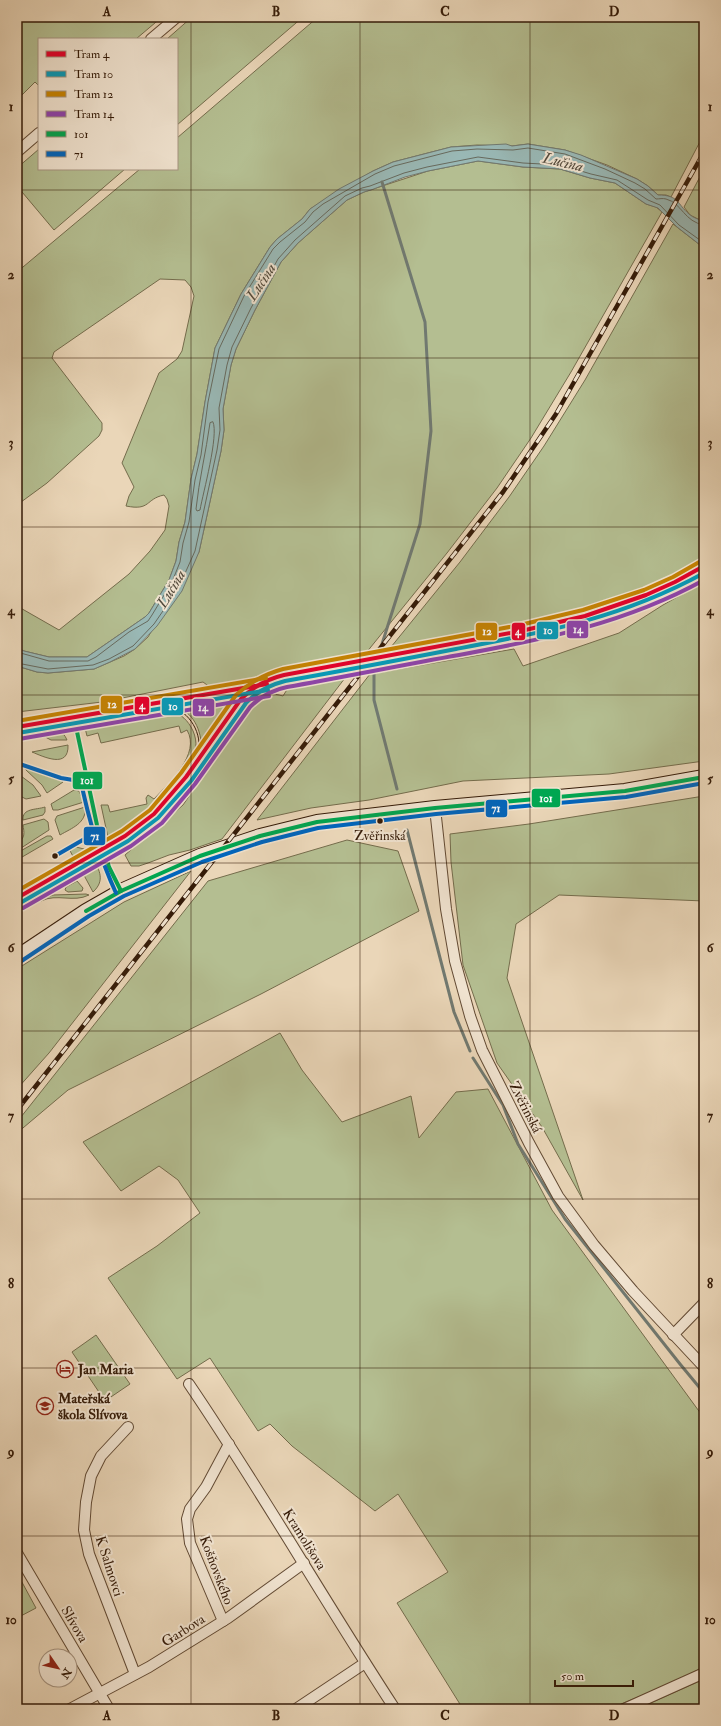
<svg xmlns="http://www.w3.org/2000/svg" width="721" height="1726" font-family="'IM FELL Double Pica',serif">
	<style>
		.green { fill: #b4be91; stroke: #746c4c }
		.water { fill: #99b8b5; stroke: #717970 }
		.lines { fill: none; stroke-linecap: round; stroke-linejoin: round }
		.shore { stroke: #676a5e; stroke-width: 1 }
		.stream { stroke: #717970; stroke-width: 3 }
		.minor-casing { stroke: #624a34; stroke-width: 12 }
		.secondary-casing { stroke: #351b08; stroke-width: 16 }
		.minor { stroke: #f1e4d1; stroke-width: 10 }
		.secondary { stroke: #f1e4d1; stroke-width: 14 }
		.tram { stroke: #351b08; stroke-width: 1 }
		.rail-casing { stroke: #351b08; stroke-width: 4.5 }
		.rail { stroke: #f1e4d1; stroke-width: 3; stroke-dasharray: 9; stroke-linecap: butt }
		.bus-1-casing { stroke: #f1e4d1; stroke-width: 7 }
		.bus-2-casing { stroke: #f1e4d1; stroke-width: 7 }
		.bus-1 { stroke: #00a651; stroke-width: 4 }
		.bus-2 { stroke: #0065bd; stroke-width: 4 }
		.tram-1-casing { stroke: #f1e4d1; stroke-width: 7 }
		.tram-2-casing { stroke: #f1e4d1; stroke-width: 7 }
		.tram-3-casing { stroke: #f1e4d1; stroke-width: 7 }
		.tram-4-casing { stroke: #f1e4d1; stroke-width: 7 }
		.tram-1 { stroke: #e4002b; stroke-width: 4 }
		.tram-2 { stroke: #059bba; stroke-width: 4 }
		.tram-3 { stroke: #c68302; stroke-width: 4 }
		.tram-4 { stroke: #8e44ad; stroke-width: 4 }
		.grid { fill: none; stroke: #351b08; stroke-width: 1; stroke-opacity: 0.55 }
		.bus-dot { fill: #351b08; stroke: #f1e4d1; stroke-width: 1.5 }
		.labels { text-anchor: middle; stroke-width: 4; stroke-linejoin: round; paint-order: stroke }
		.bus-label { font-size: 13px; fill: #351b08; stroke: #f1e4d1 }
		.street-label { font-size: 14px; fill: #351b08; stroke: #f1e4d1 }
		.poi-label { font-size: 14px; font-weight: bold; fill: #351b08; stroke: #f1e4d1; text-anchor: start }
		.water-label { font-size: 15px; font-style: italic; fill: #534a3c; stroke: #f1e4d1 }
		.line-badge { stroke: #f1e4d1; stroke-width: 1.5 }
		.badge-label { font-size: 11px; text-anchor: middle; font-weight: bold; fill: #fff }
		.neatline { fill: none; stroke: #351b08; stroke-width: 1.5 }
		.grid-label { font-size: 13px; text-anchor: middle; font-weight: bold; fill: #351b08 }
	</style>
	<rect width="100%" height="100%" fill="#ead6b8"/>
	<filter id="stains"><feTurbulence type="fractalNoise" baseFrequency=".005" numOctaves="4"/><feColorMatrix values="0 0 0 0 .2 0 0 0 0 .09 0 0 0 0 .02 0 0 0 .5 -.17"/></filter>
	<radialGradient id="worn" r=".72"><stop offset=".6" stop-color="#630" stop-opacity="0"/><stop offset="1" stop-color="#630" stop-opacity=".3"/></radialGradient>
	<g class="green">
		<polygon points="17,17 162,17 136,39 39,39 39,86 35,82 17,100"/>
		<polygon points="192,17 303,17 177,125 177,39 167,39"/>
		<path d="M318,17h386v117l-33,63 -5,-2h-8l-10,-9 -11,-7 -30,-14 -42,-15 -37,-6 -16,2 -35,-1 -26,2 -58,15 -20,9 -63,38 -8,10 -25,20 -7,8 -29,47 -26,54 -10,54 -8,52 -6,25 -6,43 -6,20 -3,19 -7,19 -20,33 -4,4 -58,40h-38l-25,-6 -7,-3v-42l42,24 70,-56 21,-23 15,-21 4,-24 -2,-7 -3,-4c-19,4 -13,16 -38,11l3,-10 5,-9 -12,-24 37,-90 18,-14 5,-8 12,-55 -3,-9 -6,-7 -25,-1 -106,73 -2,6 50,65v7l-3,6 -52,47 -30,22v-233l123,-103h37v-31z"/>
		<polygon points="39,149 39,169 125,169 54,230 17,186 17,168"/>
		<polygon points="478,161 523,167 560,169 590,178 615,183 646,204 656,207 662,212 571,372 531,438 497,488 447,553 366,653 282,668 253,682 214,690 203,682 102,702 17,712 17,666 37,672 48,673 94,669 124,656 135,649 148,637 199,552 221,451 224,430 223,409 231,365 236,349 255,310 281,262 298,243 347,200 364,192 428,171"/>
		<polygon points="704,169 704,222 690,215 684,207"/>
		<polygon points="673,224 704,248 704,559 655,586 608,605 544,624 394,649 391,647 460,562 509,497 544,446 585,380"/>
		<polygon points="704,582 704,761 609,774 463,781 369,800 311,808 257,820 370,674 514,649 523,666 619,633 663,605"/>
		<path d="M345,678l-123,161 -32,11 -21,5 -21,8 -9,3h-8l-6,-11 58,-50 72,-105c8,-7 18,-7 28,-4l5,-8z"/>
		<path d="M239,692l2,4 -39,55c-1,-23 -8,-37 -28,-47z"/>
		<path d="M142,709c19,-1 38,-1 49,18 25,42 -51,97 -82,115l-8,-37h7l2,7 37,-8 -1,-6 2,-3 6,4c15,-16 47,-45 33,-69l-6,3 -2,-7 -78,17 -3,-10 -11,3 -2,-8 -6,-7z"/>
		<path d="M44,727c10,0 19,3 23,13h-16l-21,-11z"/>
		<path d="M68,745c1,24 -24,12 -36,7z"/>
		<polygon points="26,765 62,780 63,782 47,793 42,785 26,770"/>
		<polygon points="17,773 33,785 41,796 26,799 20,796 17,782"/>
		<polygon points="74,790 79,791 84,802 58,810 53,810 51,804"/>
		<polygon points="704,796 704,901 559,895 516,924 507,978 583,1200 542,1127 497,1063 463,965 451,862 450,834 529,824"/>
		<path d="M45,807v5l-2,3 -20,5c-1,-12 13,-10 22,-13z"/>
		<path d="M85,807c2,16 -13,21 -25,28l-5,-15 2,-4z"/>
		<path d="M44,819l4,3 1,8 -31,20 -1,-8c9,-3 7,-10 6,-17z"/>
		<polygon points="47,836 51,836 53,839 17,860 17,853"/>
		<polygon points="347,840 398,851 419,911 261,994 68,1090 17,1133 17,1122 208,881"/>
		<polygon points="72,846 84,849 90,853 76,862 68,847"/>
		<path d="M93,858c7,13 12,23 0,34l-14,-26z"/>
		<polygon points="191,871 49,1053 17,1089 17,969 124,902"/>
		<polygon points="77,881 83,888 82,891 68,892 65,890 66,887"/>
		<path d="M86,894l3,1c-16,8 -32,-2 -48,6l1,-2 11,-4z"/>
		<polygon points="280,1033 302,1070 342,1122 411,1096 419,1138 456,1092 488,1089 552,1210 704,1418 704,1666 684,1678 609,1709 463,1709 397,1603 448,1572 398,1494 375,1511 292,1446 270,1424 258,1431 210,1358 177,1379 108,1278 157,1246 200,1213 178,1180 159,1166 121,1191 83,1142"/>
		<polygon points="96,1335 130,1384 105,1401 72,1352"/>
		<polygon points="17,1573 36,1608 17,1618"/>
		<polygon points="704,1679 704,1709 637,1709"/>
	</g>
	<path class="water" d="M506,144l6,2 16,-2 37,6 16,5 56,24 11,7 10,9c21,0 19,9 31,19 4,4 10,5 15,8v26l-27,-21 -19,-19 -12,-4 -31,-21 -25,-5 -30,-9 -37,-2 -45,-6 -50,10 -23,6 -34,13 -7,2 -17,8 -49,43 -17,19 -26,48 -19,39 -5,16 -8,44 1,21 -3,21 -22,101 -17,39 -25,35 -22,23 -25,13 -16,7 -46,4 -11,-1 -20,-6v-18l7,3 25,6h38l58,-40 4,-4 20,-33 7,-19 3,-19 6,-20 6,-43 6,-25 8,-52 10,-54 26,-54 29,-47 7,-8 25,-20 8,-10 29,-20 34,-18 20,-9 58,-15z"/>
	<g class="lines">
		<g class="shore">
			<path d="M213,422c6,13 -10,71 -13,88l-3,1 -1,-2c3,-29 10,-57 14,-86z"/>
			<path d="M17,652l32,9h39l8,-4 33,-25 19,-11 4,-6 20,-33 8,-20 3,-19 6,-21 6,-42 6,-25 7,-53 11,-53 25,-53 29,-47 7,-7 25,-20 8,-10 10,-8 52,-30 19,-8 58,-15 25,-2 36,1 15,-2 37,6 40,15 30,14 10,6 11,10c3,0 7,-1 10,0 16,4 18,23 38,26"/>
			<polyline points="17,663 48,669 93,665 109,659 133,646 154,624 178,589 195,551 217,450 220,430 219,408 227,365 232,347 251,308 278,259 295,240 345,196 362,188 370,186 404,173 427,167 478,157 523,163 561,165 591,174 617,180 648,200 660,205 679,225 704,243"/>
		</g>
		<g class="stream">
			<polyline points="382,182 425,322 431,431 420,524 382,644 374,672 374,700 397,789"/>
			<polyline points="407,830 454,1012 470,1051"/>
			<polyline points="473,1058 503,1105 518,1144 565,1219 680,1364 704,1393"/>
		</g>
		<g class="minor-casing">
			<g id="minor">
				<polyline points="151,39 177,17"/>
				<polyline points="17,152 39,133"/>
				<polyline points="435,808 446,909 455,961 470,1016 482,1050 529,1143 558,1196 594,1245 633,1291 704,1367"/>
				<polyline points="673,1335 704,1303"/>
				<path d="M189,1384c72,106 136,218 206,325"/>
				<polyline points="128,1427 101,1456 91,1476 86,1502 84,1530 89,1554 135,1674"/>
				<polyline points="17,1553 109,1709"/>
				<polyline points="223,1621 190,1543 187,1519 190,1509 206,1487 229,1444"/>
				<polyline points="70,1709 149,1667 228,1618 304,1563"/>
				<polyline points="296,1709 365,1663"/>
				<polyline points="624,1709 704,1673"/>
			</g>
		</g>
		<g class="secondary-casing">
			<polyline id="secondary" points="17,957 86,911 121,891 200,856 260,836 317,822 435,808 625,791 704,777"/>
		</g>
		<use href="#minor" class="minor"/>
		<use href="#secondary" class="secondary"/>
		<path class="tram" d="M142,706c11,-1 21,-3 31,1 20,8 31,31 24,51 -2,7 -7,13 -11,19"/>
		<g class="rail-casing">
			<polyline id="rail" points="17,1110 503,492 556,414 704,152"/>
		</g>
		<use href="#rail" class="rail"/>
		<g class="bus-1-casing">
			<g id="bus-1">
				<path d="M17,721c21,-3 43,-10 59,6l21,98 12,42 12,24"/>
				<polyline points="86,911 121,891 200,856 260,836 317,822 435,808 625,791 704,777"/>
			</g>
		</g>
		<g class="bus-2-casing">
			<g id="bus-2">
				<polyline points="17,763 61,778 85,782"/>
				<path d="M80,777c8,40 19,79 36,116"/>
				<polyline points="55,856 100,830"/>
				<polyline points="20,962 89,916 124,896 202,862 262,842 318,828 436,814 626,797 704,783"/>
			</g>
		</g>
		<use href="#bus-1" class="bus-1"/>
		<use href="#bus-2" class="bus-2"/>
		<g class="tram-1-casing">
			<g id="tram-1">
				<polyline points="17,727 267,684"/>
				<path d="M17,898l108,-62 29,-22 32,-37 55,-78c12,-12 26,-20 43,-24l237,-44 64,-15 61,-21 29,-13 29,-16"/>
			</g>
		</g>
		<g class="tram-2-casing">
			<g id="tram-2">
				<polyline points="18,733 268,690"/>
				<path d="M20,903l108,-62 30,-23 33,-37 55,-78c11,-12 24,-18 39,-22 57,-10 114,-21 171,-32 90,-17 166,-31 248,-76"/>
			</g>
		</g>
		<g class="tram-3-casing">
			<g id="tram-3">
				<polyline points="17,721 266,678"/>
				<path d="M17,891l105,-60 28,-21 31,-37 55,-78c14,-13 29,-21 47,-26l237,-44 63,-15 61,-20 29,-13 28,-16"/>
			</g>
		</g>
		<g class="tram-4-casing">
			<g id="tram-4">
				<polyline points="19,739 269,696"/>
				<path d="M23,908l108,-62 31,-23 33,-39 55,-77c11,-11 22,-17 37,-20 57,-10 115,-22 172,-32 87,-16 167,-32 245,-75"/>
			</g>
		</g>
		<use href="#tram-1" class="tram-1"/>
		<use href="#tram-2" class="tram-2"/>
		<use href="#tram-3" class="tram-3"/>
		<use href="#tram-4" class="tram-4"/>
	</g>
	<path class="grid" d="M191,17v1692M360,17v1692M530,17v1692M17,190h687M17,358h687M17,527h687M17,695h687M17,863h687M17,1031h687M17,1199h687M17,1368h687M17,1536h687"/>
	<defs>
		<g id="hotel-ring" transform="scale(0.9)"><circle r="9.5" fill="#f1e4d1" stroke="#8f2418" stroke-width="1.5"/><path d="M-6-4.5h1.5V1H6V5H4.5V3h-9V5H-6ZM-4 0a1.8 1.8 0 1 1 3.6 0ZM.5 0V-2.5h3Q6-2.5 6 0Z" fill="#8f2418"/></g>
		<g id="school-ring" transform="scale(0.9)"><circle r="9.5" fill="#f1e4d1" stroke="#8f2418" stroke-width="1.5"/><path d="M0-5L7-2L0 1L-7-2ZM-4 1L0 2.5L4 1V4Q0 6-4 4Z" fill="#8f2418"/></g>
	</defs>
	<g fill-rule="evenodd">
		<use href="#hotel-ring" x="65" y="1369"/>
		<use href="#school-ring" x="45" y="1406"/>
	</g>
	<g class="bus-dot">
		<circle cx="380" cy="821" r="3.5"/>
		<circle cx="55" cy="856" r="3.5"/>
	</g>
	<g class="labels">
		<g class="bus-label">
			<text x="380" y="840">Zvěřinská</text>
		</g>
		<g class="street-label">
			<text transform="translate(526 1107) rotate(63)" y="5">Zvěřinská</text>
			<text transform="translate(305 1539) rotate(58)" y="5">Kramolišova</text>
			<text transform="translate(110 1566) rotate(72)" y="5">K Salmovci</text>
			<text transform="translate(217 1570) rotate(69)" y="5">Košňovského</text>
			<text transform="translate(75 1624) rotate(60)" y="5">Slívova</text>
			<text transform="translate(183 1630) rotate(-32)" y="5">Garbova</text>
		</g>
		<g class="poi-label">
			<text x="78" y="1374">Jan Maria</text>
			<text x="58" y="1403">Mateřská<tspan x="58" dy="16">škola Slívova</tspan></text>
		</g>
		<g class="water-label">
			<text transform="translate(563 162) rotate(13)" y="5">Lučina</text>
			<text transform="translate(261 282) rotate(-57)" y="5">Lučina</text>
			<text transform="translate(171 589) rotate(-59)" y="5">Lučina</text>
		</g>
	</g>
	<g class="line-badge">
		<rect x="566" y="620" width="23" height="19" rx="4" fill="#8e44ad"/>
		<rect x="536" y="621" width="23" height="19" rx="4" fill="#059bba"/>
		<rect x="475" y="622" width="23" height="19" rx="4" fill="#c68302"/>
		<rect x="511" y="622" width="15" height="19" rx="4" fill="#e4002b"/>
		<rect x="100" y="695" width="23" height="19" rx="4" fill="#c68302"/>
		<rect x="134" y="696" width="16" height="19" rx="4" fill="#e4002b"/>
		<rect x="161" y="697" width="23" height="19" rx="4" fill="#059bba"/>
		<rect x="192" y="698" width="23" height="19" rx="4" fill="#8e44ad"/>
		<rect x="72" y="771" width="31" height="19" rx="4" fill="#00a651"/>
		<rect x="531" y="788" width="30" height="20" rx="4" fill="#00a651"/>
		<rect x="485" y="799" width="23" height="19" rx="4" fill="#0065bd"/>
		<rect x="83" y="826" width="23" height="20" rx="4" fill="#0065bd"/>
	</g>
	<g class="badge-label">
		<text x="578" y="633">14</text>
		<text x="548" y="634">10</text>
		<text x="487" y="635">12</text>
		<text x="518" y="635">4</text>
		<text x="112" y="708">12</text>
		<text x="142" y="709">4</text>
		<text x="173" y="710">10</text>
		<text x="203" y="711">14</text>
		<text x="87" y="784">101</text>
		<text x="546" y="802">101</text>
		<text x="496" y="812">71</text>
		<text x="95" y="840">71</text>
	</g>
	<rect width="721" height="1726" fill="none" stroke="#ead6b8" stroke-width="44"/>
	<rect x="38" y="38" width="140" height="132" fill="#f1e4d1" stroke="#a69481"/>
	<rect x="46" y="51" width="20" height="6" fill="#e4002b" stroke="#a69481"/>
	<text x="74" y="58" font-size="12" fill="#351b08">Tram 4</text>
	<rect x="46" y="71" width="20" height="6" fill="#059bba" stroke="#a69481"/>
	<text x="74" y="78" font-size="12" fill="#351b08">Tram 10</text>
	<rect x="46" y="91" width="20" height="6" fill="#c68302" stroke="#a69481"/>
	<text x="74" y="98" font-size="12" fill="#351b08">Tram 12</text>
	<rect x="46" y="111" width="20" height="6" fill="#8e44ad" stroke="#a69481"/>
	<text x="74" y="118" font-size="12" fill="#351b08">Tram 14</text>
	<rect x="46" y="131" width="20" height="6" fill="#00a651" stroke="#a69481"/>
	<text x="74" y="138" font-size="12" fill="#351b08">101</text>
	<rect x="46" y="151" width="20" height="6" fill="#0065bd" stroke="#a69481"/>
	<text x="74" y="158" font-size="12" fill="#351b08">71</text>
	<g transform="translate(58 1668) rotate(124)"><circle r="19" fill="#f1e4d1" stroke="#a69481"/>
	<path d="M0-3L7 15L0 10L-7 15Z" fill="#8f2418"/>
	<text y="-6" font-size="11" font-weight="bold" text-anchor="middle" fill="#351b08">N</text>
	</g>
	<path d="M555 1680v6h78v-6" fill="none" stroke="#351b08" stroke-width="2"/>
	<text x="561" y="1680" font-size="12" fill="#351b08" stroke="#f1e4d1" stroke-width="3" paint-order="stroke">50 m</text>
	<rect x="22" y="22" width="677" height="1682" class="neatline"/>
	<g class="grid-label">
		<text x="107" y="16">A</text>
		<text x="276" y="16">B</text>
		<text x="445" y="16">C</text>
		<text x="614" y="16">D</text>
		<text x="11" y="111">1</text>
		<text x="710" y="111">1</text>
		<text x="11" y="279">2</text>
		<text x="710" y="279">2</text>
		<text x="11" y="447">3</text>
		<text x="710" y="447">3</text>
		<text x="11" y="615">4</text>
		<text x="710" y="615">4</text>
		<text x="11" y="783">5</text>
		<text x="710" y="783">5</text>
		<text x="11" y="952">6</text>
		<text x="710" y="952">6</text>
		<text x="11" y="1120">7</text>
		<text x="710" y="1120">7</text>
		<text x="11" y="1288">8</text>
		<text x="710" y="1288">8</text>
		<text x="11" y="1456">9</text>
		<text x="710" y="1456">9</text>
		<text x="11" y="1624">10</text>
		<text x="710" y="1624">10</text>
		<text x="107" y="1720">A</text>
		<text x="276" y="1720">B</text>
		<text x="445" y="1720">C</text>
		<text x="614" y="1720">D</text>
	</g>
	<rect width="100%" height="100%" filter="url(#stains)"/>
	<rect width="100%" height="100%" fill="url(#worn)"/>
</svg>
